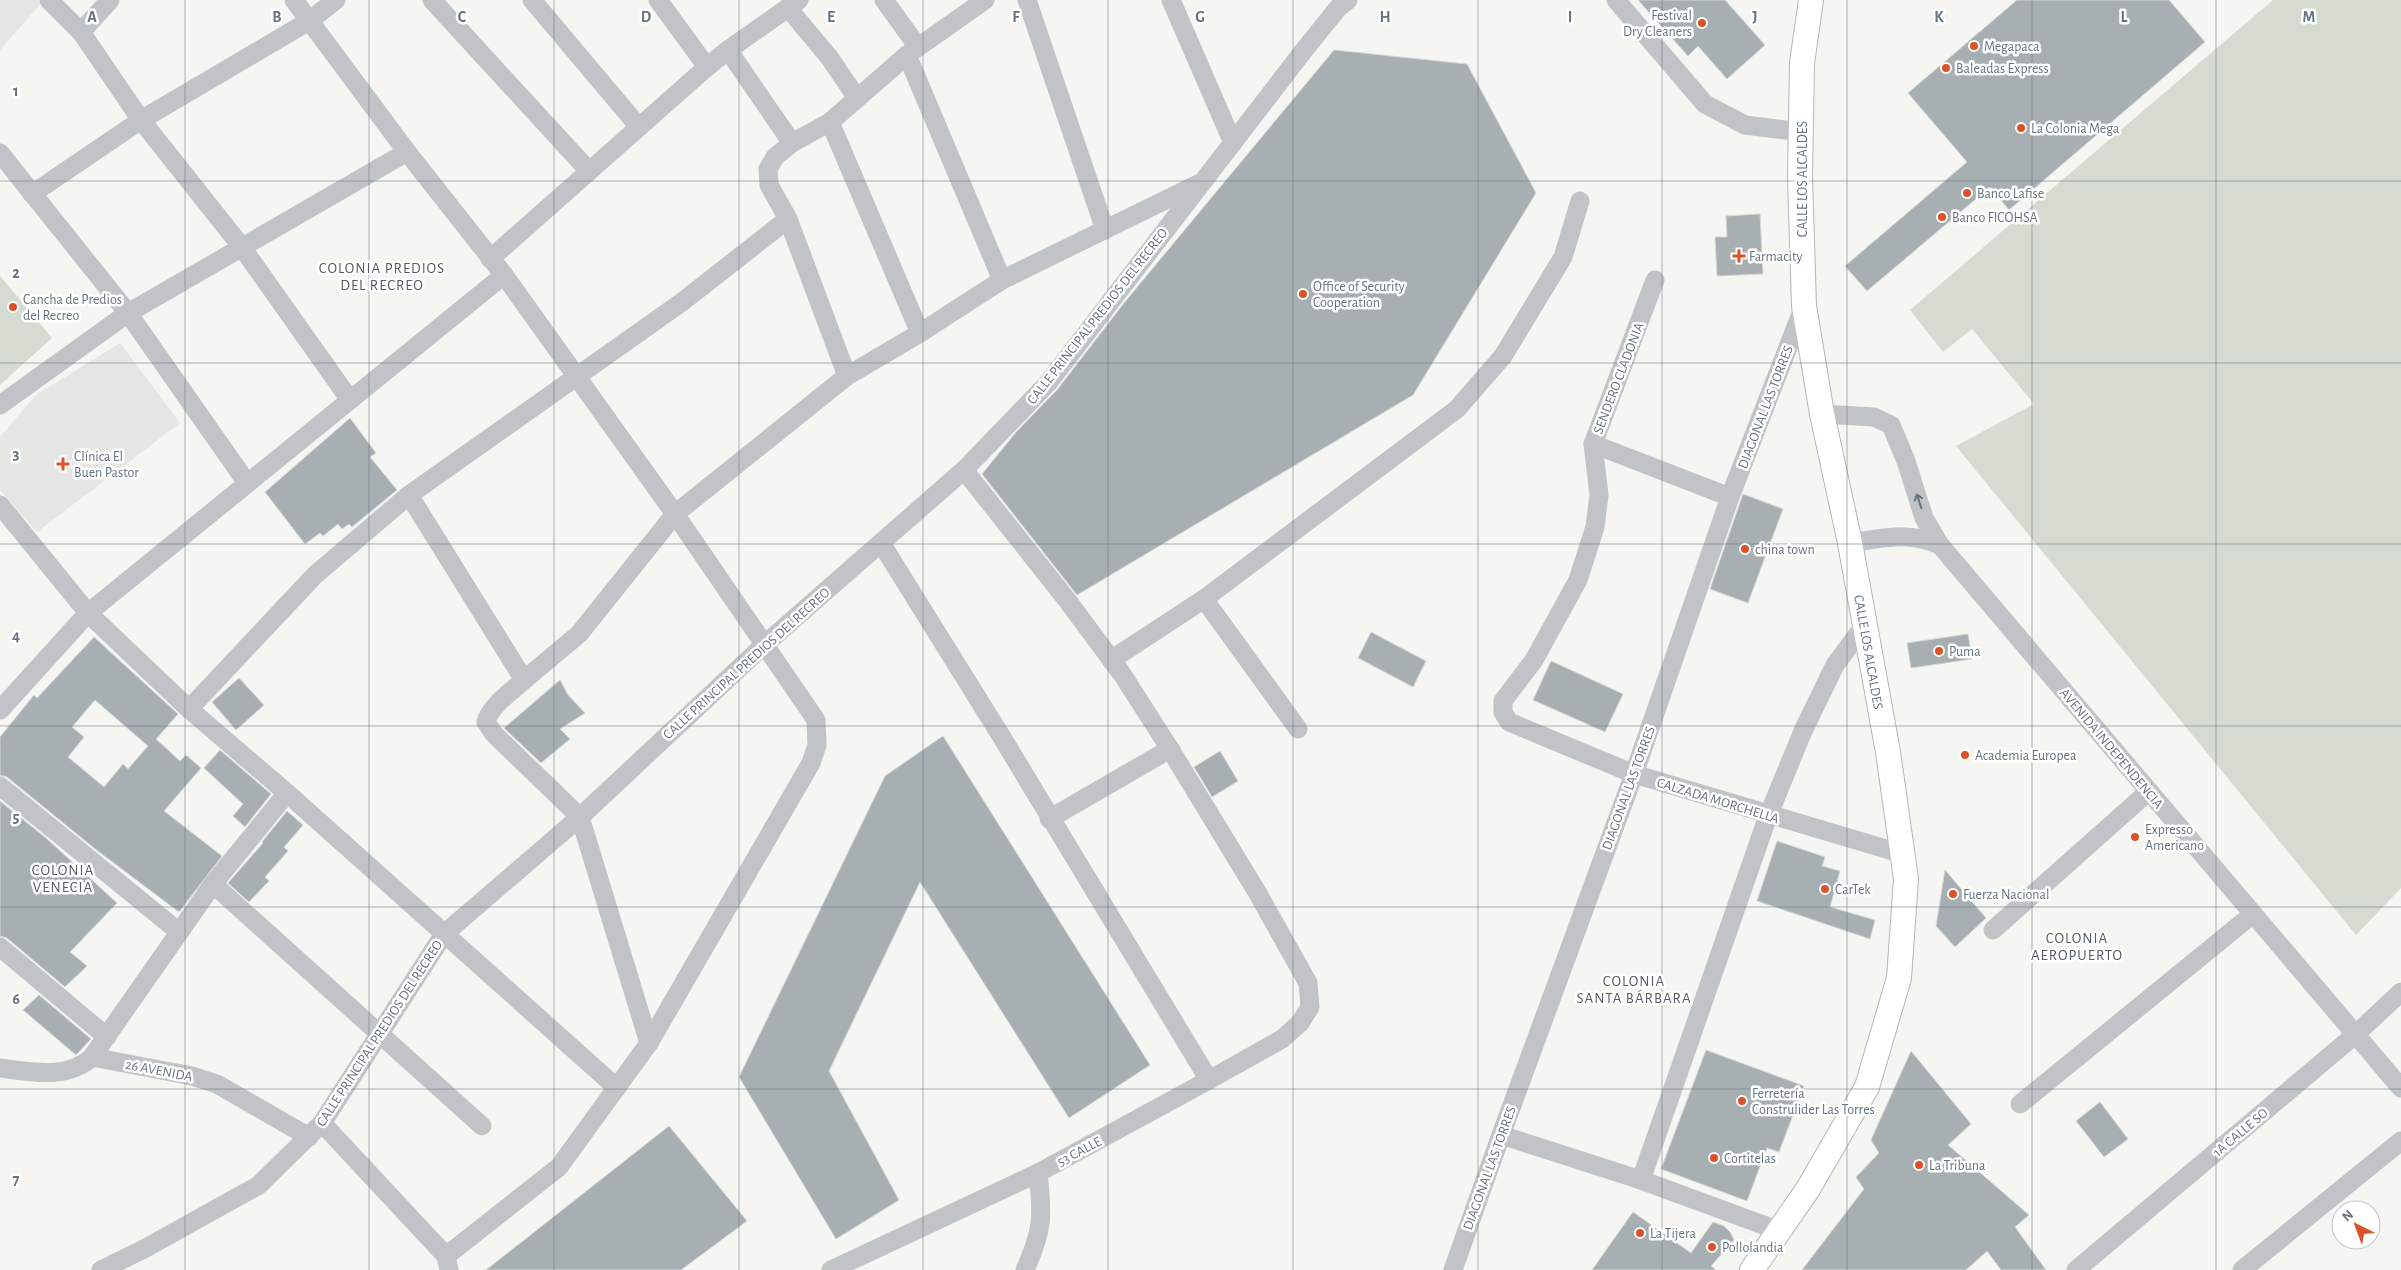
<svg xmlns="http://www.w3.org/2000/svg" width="2401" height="1270" font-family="'Alegreya Sans',sans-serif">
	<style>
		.built { fill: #e5e6e4 }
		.green { fill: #d6dbd2 }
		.building { fill: #a7afb3; stroke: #d6d6d4; fill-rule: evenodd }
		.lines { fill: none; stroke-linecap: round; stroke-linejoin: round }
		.major-casing { stroke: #b3b7bb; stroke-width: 26 }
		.minor { stroke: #c0c4c7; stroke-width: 19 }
		.major { stroke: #fff; stroke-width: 24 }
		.oneway { stroke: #647481 }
		.grid { fill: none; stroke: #647481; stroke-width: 1; stroke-opacity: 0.55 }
		.poi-dot { fill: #dd5128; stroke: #fff; stroke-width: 2 }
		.labels { text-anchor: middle; stroke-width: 5; stroke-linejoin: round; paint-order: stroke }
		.poi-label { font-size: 14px; fill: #647481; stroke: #fff; text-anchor: start }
		.street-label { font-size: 14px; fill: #647481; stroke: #fff }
		.neighbourhood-label { font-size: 15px; letter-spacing: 1px; fill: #525d66; stroke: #fff }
		.grid-label { font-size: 16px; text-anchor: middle; font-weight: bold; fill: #647481; stroke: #fff; stroke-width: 5; stroke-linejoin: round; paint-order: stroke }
	</style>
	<rect width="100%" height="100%" fill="#f5f5f1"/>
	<g class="built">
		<polygon points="0,0 44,0 0,50"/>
		<polygon points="120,343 180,423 37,532 0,490 0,437 36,395"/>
	</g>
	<g class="green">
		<polygon points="2273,0 2401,0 2401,888 2356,935 1956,446 2034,404 1972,329 1943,352 1910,310"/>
		<polygon points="0,276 52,338 0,385"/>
	</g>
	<g class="building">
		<polygon points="1638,0 1725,0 1765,45 1727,79 1698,46 1688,56"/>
		<polygon points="2017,0 2169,0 2205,42 2009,210 1990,187 1867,291 1845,266 1967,162 1908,93"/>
		<polygon points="1334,50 1467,64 1536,193 1413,395 1077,595 982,474 1017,431 1057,390 1124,303"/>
		<polygon points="1760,214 1763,274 1717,276 1715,237 1727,237 1726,216"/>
		<polygon points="350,418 376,453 370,457 397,490 352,527 349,524 342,529 338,524 323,536 320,533 305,544 265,492"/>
		<polygon points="1743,494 1783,509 1748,603 1710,589"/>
		<polygon points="1371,632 1426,661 1413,687 1358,658"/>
		<polygon points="1968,634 1972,659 1911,668 1907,643"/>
		<path d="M94,637l84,77 -22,25 24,22 6,-6 15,13 -37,43 58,45 -43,56 -85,-64 -87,-71 -7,-2v-38l34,-42 3,3zM95,700l53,46 -20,23 -5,-5 -19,23 -36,-30 16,-20 -12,-10z"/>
		<polygon points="1551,661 1623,694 1605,732 1533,700"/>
		<polygon points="239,678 264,705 236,730 212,702"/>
		<polygon points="560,680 568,695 585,713 560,729 570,739 541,763 504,728"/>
		<polygon points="943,736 1150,1065 1069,1118 920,882 829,1071 899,1200 836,1239 739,1077 885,776"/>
		<polygon points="220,750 271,794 245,827 233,816 243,804 204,768"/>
		<polygon points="1220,751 1238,781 1212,797 1194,767"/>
		<polygon points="0,801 46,838 117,903 70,952 87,966 65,987 7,938 0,936"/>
		<polygon points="287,811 303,825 284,847 288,851 265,877 269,881 249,902 228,883 263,843 262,842"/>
		<polygon points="1777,841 1825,857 1822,866 1840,871 1830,907 1875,920 1870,939 1757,901"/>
		<polygon points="1945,870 1986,918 1955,947 1936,926"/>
		<polygon points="39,995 91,1039 76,1055 23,1010"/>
		<polygon points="1706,1050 1804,1086 1779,1152 1767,1148 1747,1201 1661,1169"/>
		<polygon points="1911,1051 1971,1124 1948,1145 2029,1215 2015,1227 2046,1270 2001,1270 1987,1251 1966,1270 1802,1270 1864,1189 1856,1177 1879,1153 1871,1140"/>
		<polygon points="2100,1102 2128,1139 2104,1157 2076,1121"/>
		<polygon points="669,1126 747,1221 681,1270 486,1270"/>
		<polygon points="1633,1212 1691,1253 1713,1222 1724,1226 1730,1232 1734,1240 1711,1266 1716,1270 1592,1270"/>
	</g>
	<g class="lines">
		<g class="major-casing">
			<polyline id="major" points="1752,1270 1808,1189 1867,1087 1899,978 1906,879 1888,752 1850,543 1822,414 1804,306 1800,176 1802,63 1811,0"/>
		</g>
		<g class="minor">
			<polyline points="49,0 81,32 141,120 241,246 350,400"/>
			<polyline points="294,0 407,152 504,275 675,514 816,720 817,745 811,763 649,1043"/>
			<polyline points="432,0 589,171"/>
			<polyline points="532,0 639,127"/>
			<polyline points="658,0 707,67"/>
			<polyline points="884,0 918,47"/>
			<polyline points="1027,0 1105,230"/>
			<polyline points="1171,0 1233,143"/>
			<polyline points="1616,0 1705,104 1745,125 1801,132"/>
			<polyline points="788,8 829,57 857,98"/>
			<polyline points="81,32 110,0"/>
			<polyline points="728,50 792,143"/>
			<polyline points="907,55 1002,280"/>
			<polyline points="830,122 920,333"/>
			<polyline points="0,153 128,313 247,483"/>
			<polyline points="32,194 141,120 309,21 336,0"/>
			<polyline points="490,259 707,67 728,50 799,0"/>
			<polyline points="1655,280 1593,444 1599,495 1595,527 1578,580 1534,660 1503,701 1503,712 1509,722 1634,774 1903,854"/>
			<polyline points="847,376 788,219 769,185 768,169 775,157 792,143 830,122 907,55 985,0"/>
			<polyline points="0,405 128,313 407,152"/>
			<polyline points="1822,414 1874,417 1891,425 1906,461 1924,518 1940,545 2401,1088"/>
			<polyline points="1593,444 1730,497"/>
			<path d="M409,495l115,185c-13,12 -33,25 -38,42l8,12 86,83 69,226 -90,124 -113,89"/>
			<polyline points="0,505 88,613 189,709 287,793 617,1088"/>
			<polyline points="881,543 1003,739 1209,1080"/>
			<path d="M1850,543c35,-5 56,-12 90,2"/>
			<polyline points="1204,599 1298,729"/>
			<polyline points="1111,660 1204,599 1457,409 1503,356 1563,257 1580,201"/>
			<polyline points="524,680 579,634 675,514 847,376 920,333 1002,280 1198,184"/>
			<polyline points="189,709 315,575 409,495 682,302 788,219"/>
			<polyline points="0,710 88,613 504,275"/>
			<polyline points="0,786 178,931"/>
			<polyline points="1049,819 1170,749"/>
			<polyline points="213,884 482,1126"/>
			<polyline points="1993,930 2148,792"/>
			<polyline points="0,947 107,1037"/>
			<polyline points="92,1057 213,884 287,793"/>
			<path d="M0,1068c31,4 68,12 92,-11l100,19 25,8 92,53"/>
			<polyline points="2020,1104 2253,914"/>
			<polyline points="322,1123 446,1256 449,1270"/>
			<polyline points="1501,1135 1641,1180 1780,1231"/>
			<polyline points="1641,1180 1768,816 1803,731 1835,665 1864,626"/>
			<polyline points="101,1270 144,1249 259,1185 322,1123 444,934 580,817 764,645 964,470 1048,383 1301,54 1338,8 1348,0"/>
			<polyline points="831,1270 1038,1173 1209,1080 1282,1039 1300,1023 1310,1007 1308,983 1257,892 1170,749 1122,674 1067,600 964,470"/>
			<path d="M1025,1270c18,-40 18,-54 13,-97"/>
			<polyline points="1453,1270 1501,1135 1634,774 1730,497 1804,306"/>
			<polyline points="2076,1270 2356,1034 2401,992"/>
			<polyline points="2242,1270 2401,1141"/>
		</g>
		<use href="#major" class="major"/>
	</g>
	<defs><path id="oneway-shaft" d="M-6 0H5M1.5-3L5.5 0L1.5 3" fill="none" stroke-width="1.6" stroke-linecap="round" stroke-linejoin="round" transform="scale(1.25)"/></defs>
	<use class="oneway" href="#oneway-shaft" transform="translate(1919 501) rotate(-108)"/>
	<path class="grid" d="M185,0v1270M369,0v1270M554,0v1270M739,0v1270M923,0v1270M1108,0v1270M1293,0v1270M1478,0v1270M1662,0v1270M1847,0v1270M2032,0v1270M2216,0v1270M0,181h2401M0,363h2401M0,544h2401M0,726h2401M0,907h2401M0,1089h2401"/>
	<g class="poi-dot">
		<circle cx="1702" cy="23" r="5"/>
		<circle cx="1974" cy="46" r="5"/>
		<circle cx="1946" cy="68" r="5"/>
		<circle cx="2021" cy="128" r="5"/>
		<circle cx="1967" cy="193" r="5"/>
		<circle cx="1942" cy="217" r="5"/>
		<path d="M1736.5 248.5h5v5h5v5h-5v5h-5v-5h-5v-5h5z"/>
		<circle cx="1303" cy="294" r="5"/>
		<circle cx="13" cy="307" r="5"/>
		<path d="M60.5 456.5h5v5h5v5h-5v5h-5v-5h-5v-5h5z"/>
		<circle cx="1745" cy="549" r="5"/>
		<circle cx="1939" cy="651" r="5"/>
		<circle cx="1965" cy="755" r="5"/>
		<circle cx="2135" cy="837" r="5"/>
		<circle cx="1825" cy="889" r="5"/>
		<circle cx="1953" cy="894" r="5"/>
		<circle cx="1742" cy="1101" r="5"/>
		<circle cx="1714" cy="1158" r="5"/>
		<circle cx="1919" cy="1165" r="5"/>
		<circle cx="1640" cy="1233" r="5"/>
		<circle cx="1712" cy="1247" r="5"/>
	</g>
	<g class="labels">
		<g class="poi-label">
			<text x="1692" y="20" text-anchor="end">Festival<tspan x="1692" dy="16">Dry Cleaners</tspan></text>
			<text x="1984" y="51">Megapaca</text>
			<text x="1956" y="73">Baleadas Express</text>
			<text x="2031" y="133">La Colonia Mega</text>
			<text x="1977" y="198">Banco Lafise</text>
			<text x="1952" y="222">Banco FICOHSA</text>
			<text x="1749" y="261">Farmacity</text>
			<text x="1313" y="291">Office of Security<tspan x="1313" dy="16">Cooperation</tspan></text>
			<text x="23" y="304">Cancha de Predios<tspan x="23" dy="16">del Recreo</tspan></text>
			<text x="74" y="461">Clínica El<tspan x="74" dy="16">Buen Pastor</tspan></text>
			<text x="1755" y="554">china town</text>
			<text x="1949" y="656">Puma</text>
			<text x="1975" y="760">Academia Europea</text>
			<text x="2145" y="834">Expresso<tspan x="2145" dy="16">Americano</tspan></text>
			<text x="1835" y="894">CarTek</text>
			<text x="1963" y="899">Fuerza Nacional</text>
			<text x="1752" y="1098">Ferretería<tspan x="1752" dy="16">Construlider Las Torres</tspan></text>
			<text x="1724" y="1163">Cortitelas</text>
			<text x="1929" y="1170">La Tribuna</text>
			<text x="1650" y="1238">La Tijera</text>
			<text x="1722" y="1252">Pollolandia</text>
		</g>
		<g class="street-label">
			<text transform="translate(1802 179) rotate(-90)" y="5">CALLE LOS ALCALDES</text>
			<text transform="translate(1097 316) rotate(-52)" y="5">CALLE PRINCIPAL PREDIOS DEL RECREO</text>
			<text transform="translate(1618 378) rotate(-69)" y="5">SENDERO CLADONIA</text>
			<text transform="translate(1765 407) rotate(-69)" y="5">DIAGONAL LAS TORRES</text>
			<text transform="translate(1869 652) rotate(80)" y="5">CALLE LOS ALCALDES</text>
			<text transform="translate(746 663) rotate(-42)" y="5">CALLE PRINCIPAL PREDIOS DEL RECREO</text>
			<text transform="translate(2112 748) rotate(50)" y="5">AVENIDA INDEPENDENCIA</text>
			<text transform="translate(1628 788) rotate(-70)" y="5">DIAGONAL LAS TORRES</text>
			<text transform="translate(1718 800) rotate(17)" y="5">CALZADA MORCHELLA</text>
			<text transform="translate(379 1033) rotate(-57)" y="5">CALLE PRINCIPAL PREDIOS DEL RECREO</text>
			<text transform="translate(159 1070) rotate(11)" y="5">26 AVENIDA</text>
			<text transform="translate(2240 1132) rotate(-40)" y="5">1A CALLE SO</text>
			<text transform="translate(1079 1151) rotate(-28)" y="5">53 CALLE</text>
			<text transform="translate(1489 1168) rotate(-70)" y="5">DIAGONAL LAS TORRES</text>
		</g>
		<g class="neighbourhood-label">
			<text x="382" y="273">COLONIA PREDIOS<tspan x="382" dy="17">DEL RECREO</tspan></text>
			<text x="63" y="875">COLONIA<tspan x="63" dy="17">VENECIA</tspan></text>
			<text x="2077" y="943">COLONIA<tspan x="2077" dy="17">AEROPUERTO</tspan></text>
			<text x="1634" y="986">COLONIA<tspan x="1634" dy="17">SANTA BÁRBARA</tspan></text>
		</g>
	</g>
	<g class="grid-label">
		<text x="92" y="22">A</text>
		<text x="277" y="22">B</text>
		<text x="462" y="22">C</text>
		<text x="646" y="22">D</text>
		<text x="831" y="22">E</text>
		<text x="1016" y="22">F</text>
		<text x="1200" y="22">G</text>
		<text x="1385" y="22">H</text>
		<text x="1570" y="22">I</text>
		<text x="1755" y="22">J</text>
		<text x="1939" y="22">K</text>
		<text x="2124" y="22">L</text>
		<text x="2309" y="22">M</text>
		<text x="16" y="96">1</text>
		<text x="16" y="278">2</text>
		<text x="16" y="459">3</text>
		<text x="16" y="641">4</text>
		<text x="16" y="822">5</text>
		<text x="16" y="1004">6</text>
		<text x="16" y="1185">7</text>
	</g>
	<g transform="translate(2356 1225) rotate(318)"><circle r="24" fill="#ffffff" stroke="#c1c7cd"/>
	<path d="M0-4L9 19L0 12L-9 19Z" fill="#dd5128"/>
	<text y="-8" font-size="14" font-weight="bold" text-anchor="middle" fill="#647481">N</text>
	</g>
</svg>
